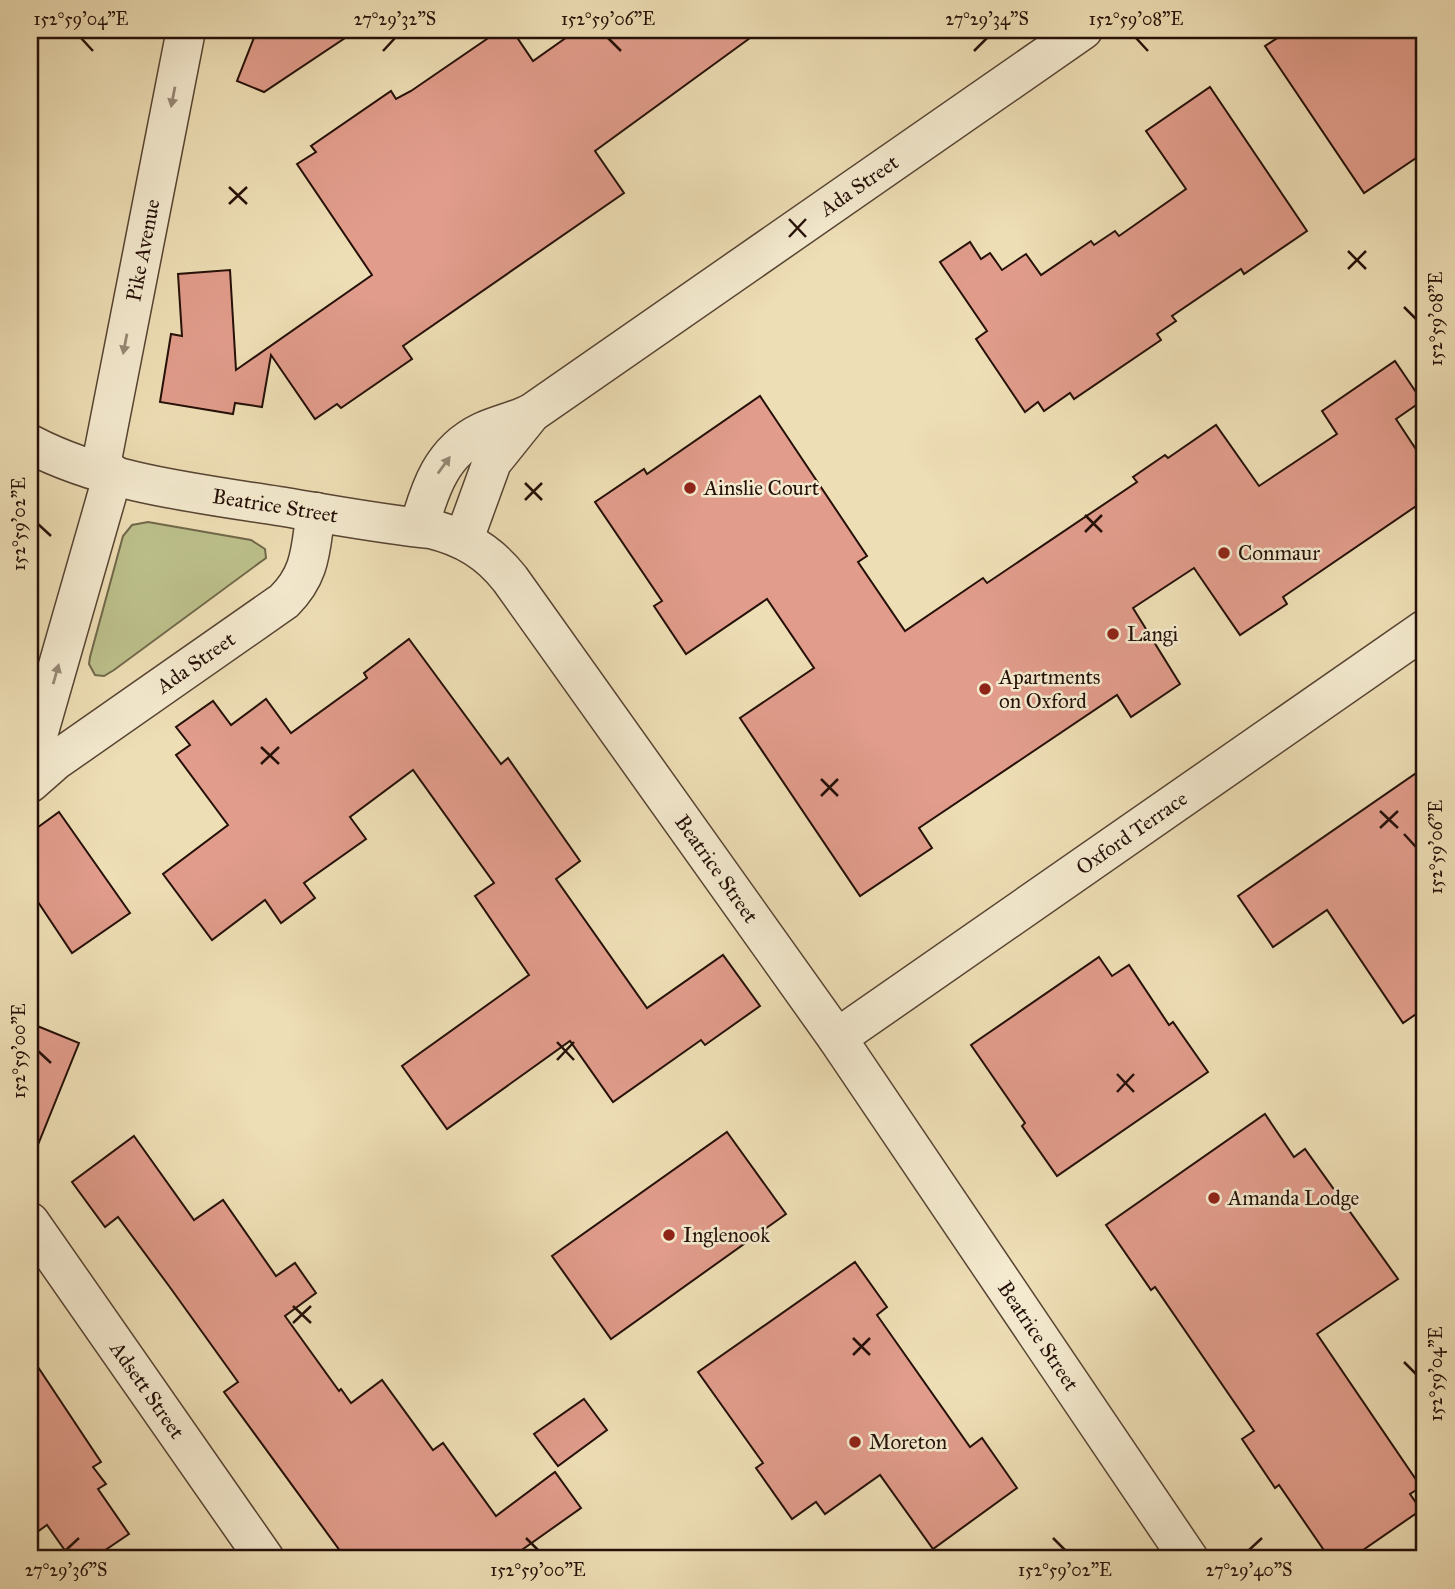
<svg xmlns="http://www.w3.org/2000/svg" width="1455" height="1589" font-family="'IM FELL Great Primer',serif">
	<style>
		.green { fill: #bcc08b; stroke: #70684a; stroke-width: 2 }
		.building { fill: #e19c8b; stroke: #251008; stroke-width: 2 }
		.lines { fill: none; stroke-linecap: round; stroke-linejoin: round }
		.minor-casing { stroke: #574433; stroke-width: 41 }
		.minor { stroke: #f4eacf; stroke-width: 38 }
		.oneway { fill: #978875 }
		.ticks { fill: none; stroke: #251008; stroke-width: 2.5 }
		.poi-dot { fill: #8f2418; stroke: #f4eacf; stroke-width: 2.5 }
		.labels { text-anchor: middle; stroke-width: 5; stroke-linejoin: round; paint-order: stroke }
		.street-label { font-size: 21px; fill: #251008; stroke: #f4eacf }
		.poi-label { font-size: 21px; fill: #251008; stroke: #f4eacf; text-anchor: start }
		.neatline { fill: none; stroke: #251008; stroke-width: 2.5 }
		.ticks-label { font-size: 18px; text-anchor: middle; fill: #251008 }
	</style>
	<rect width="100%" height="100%" fill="#eedeb5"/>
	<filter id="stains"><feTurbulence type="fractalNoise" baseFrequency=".00286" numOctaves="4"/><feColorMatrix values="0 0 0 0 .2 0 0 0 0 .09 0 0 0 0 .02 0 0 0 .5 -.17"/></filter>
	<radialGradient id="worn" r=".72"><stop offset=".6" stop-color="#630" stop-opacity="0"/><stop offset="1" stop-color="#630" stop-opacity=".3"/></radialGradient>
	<polygon class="green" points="148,522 251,540 265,549 266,558 114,670 104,676 95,675 89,664 90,657 123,536 132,525"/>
	<g class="building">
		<polygon points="257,30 357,30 264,92 237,81"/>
		<polygon points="500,30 512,30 533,61 577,30 761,30 595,151 624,193 403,346 412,359 341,408 337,404 315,419 271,355 262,407 235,403 233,414 160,402 171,334 182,336 178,274 230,270 236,370 372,275 297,164 316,152 311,146 391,91 396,99 411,91"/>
		<polygon points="1290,30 1425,30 1425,152 1364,193 1265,46"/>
		<polygon points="1210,87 1307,231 1244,274 1241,269 1172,316 1176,321 1157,334 1161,340 1074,399 1070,393 1044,411 1038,402 1025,412 976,339 987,331 940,262 970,242 981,259 990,253 1002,270 1026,254 1041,275 1091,241 1094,245 1115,231 1119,236 1186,189 1146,131"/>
		<polygon points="1395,361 1422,401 1396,419 1425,463 1425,500 1283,597 1287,604 1240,635 1194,568 1133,608 1180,684 1131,717 1117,695 919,828 932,848 860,896 740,718 814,668 767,599 686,654 654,606 662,601 595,502 644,469 647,474 760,396 867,556 858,562 905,631 983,578 987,583 1137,482 1133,477 1165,455 1168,458 1216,425 1259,486 1337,434 1322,411"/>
		<polygon points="409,639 501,764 508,758 580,861 556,879 647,1008 723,955 760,1006 705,1045 701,1040 613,1102 570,1041 447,1129 402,1066 529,975 475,896 494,883 413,770 350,817 366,839 304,883 315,898 281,923 265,900 212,940 163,874 228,825 176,755 190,745 176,727 213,701 231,725 266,699 291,733 367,678 364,673"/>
		<polygon points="1425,767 1425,1008 1403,1023 1327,910 1273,947 1238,896"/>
		<polygon points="59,812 130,913 72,953 30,890 30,833"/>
		<polygon points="1099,957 1112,976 1129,965 1169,1025 1173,1022 1208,1072 1057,1176 1022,1126 1025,1123 971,1045"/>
		<polygon points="30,1023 79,1043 31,1162 30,1161"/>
		<polygon points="1265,1114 1294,1157 1305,1149 1398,1279 1317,1334 1421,1487 1410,1494 1421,1510 1350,1559 1330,1559 1279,1485 1275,1488 1242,1439 1254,1431 1155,1287 1151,1290 1106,1225"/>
		<polygon points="727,1132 786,1214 611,1339 552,1256"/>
		<polygon points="134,1136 194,1220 223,1200 276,1276 295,1263 316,1293 285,1316 339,1391 341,1389 351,1403 382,1380 433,1450 443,1443 496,1516 555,1472 581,1508 509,1559 346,1559 224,1392 238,1382 169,1286 118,1217 105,1227 72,1182"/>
		<polygon points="855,1262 887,1307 877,1315 970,1447 982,1438 1017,1488 933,1549 880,1475 825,1514 816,1502 792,1519 756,1468 763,1463 698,1372"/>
		<polygon points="30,1355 101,1462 93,1467 106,1484 98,1489 129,1534 92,1559 71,1559 47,1525 30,1537"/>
		<polygon points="584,1399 607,1430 558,1466 534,1434"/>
	</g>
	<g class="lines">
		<g class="minor-casing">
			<g id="minor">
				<path id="s1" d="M30,444c74,39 166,49 248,62 51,8 102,18 153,23 33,8 58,23 79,50l327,459 352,521"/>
				<path id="s2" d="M100,470l86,-440"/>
				<path id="s3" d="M419,527c11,-39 23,-76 63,-95 17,-8 35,-11 51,-20l550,-382"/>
				<polyline points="464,539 492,462 529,416"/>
				<polyline points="30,763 113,474"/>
				<path id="s4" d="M30,783l25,-22 229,-160c28,-28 26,-52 32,-89"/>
				<path id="s5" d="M837,1038l588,-409"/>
				<path id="s6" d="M30,1222l235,337"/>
			</g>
		</g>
		<use href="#minor" class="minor"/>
	</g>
	<defs><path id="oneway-solid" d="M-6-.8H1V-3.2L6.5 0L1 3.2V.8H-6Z" transform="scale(1.75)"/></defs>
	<g class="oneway">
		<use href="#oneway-solid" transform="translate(173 97) rotate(101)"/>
		<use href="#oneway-solid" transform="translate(125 344) rotate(101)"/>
		<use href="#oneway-solid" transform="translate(444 465) rotate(-54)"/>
		<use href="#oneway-solid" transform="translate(56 674) rotate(-74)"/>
	</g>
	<path class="ticks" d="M81,38l12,13M608,38l13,13M1136,38l12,13M383,51l12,-13M974,51l13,-13M229,187l18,17M229,204l18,-17M789,219l17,18M789,237l17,-18M1348,251l18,18M1348,269l18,-18M1404,307l12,12M525,483l17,17M525,500l17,-17M1085,515l17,17M38,524l13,12M1085,532l17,-17M261,747l18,17M261,764l18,-17M821,779l17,17M821,796l17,-17M1380,811l18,17M1380,828l18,-17M1404,834l12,13M557,1042l17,18M38,1051l13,12M557,1060l17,-18M1117,1074l17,18M1117,1092l17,-18M293,1306l18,17M293,1323l18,-17M853,1338l17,17M853,1355l17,-17M1404,1362l12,12M526,1538l12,12M1053,1538l12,12M66,1550l13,-12M1249,1550l13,-12"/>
	<g class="poi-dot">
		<circle cx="690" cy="488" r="7"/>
		<circle cx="1224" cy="553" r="7"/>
		<circle cx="1113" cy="634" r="7"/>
		<circle cx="985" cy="689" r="7"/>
		<circle cx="1214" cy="1198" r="7"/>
		<circle cx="669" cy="1235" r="7"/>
		<circle cx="855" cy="1442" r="7"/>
	</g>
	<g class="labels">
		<g class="street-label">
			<text dy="7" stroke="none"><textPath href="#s3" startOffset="570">Ada Street</textPath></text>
			<text dy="7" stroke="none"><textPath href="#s2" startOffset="224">Pike Avenue</textPath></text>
			<text dy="7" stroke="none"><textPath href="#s1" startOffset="254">Beatrice Street</textPath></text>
			<text dy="7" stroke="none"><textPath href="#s4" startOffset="205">Ada Street</textPath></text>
			<text dy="7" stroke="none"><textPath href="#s5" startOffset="359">Oxford Terrace</textPath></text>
			<text dy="7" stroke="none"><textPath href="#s1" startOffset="863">Beatrice Street</textPath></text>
			<text dy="7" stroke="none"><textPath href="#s1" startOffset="1430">Beatrice Street</textPath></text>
			<text dy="7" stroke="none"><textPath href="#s6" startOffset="205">Adsett Street</textPath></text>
		</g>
		<g class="poi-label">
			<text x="704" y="495">Ainslie Court</text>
			<text x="1238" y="560">Conmaur</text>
			<text x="1127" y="641">Langi</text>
			<text x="999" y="684">Apartments<tspan x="999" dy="24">on Oxford</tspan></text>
			<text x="1228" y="1205">Amanda Lodge</text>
			<text x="683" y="1242">Inglenook</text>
			<text x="869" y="1449">Moreton</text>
		</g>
	</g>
	<rect width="1455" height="1589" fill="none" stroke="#eedeb5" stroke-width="77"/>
	<rect x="38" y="38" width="1378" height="1512" class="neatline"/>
	<g class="ticks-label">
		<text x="81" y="25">152°59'04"E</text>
		<text x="395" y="25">27°29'32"S</text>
		<text x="608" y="25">152°59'06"E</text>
		<text x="987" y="25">27°29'34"S</text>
		<text x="1136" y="25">152°59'08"E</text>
		<text transform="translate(1436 319) rotate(-90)" y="6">152°59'08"E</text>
		<text transform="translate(19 524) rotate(-90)" y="6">152°59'02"E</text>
		<text transform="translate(1436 847) rotate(-90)" y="6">152°59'06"E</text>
		<text transform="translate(19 1051) rotate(-90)" y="6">152°59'00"E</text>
		<text transform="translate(1436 1374) rotate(-90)" y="6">152°59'04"E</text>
		<text x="66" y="1576">27°29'36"S</text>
		<text x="538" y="1576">152°59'00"E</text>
		<text x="1065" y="1576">152°59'02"E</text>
		<text x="1249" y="1576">27°29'40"S</text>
	</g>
	<rect width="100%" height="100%" filter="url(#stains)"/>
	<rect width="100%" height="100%" fill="url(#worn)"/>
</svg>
